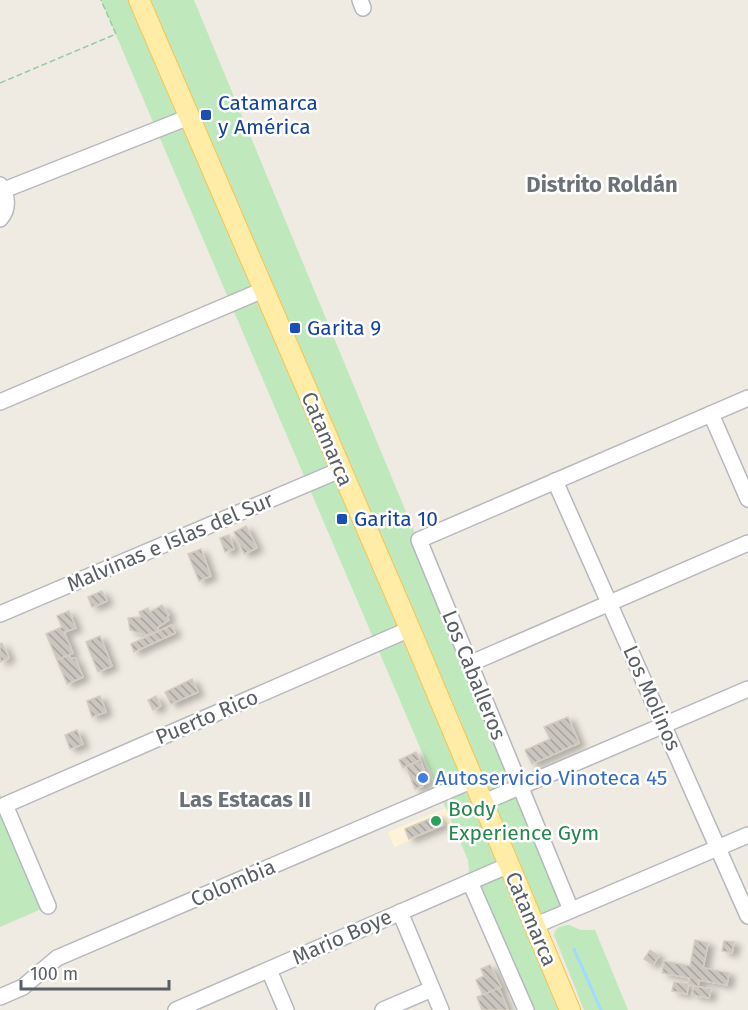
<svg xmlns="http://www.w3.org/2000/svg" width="748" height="1010" font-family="'Fira Sans',sans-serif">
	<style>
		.commercial { fill: #fff3d7 }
		.grass { fill: #bfe8bc }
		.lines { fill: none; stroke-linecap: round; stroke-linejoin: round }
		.stream { stroke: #a2dbff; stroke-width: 3 }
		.building { fill: url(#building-back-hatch); stroke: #d4ccc0; stroke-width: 1.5; filter: url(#shadow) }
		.minor-casing { stroke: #b5b9be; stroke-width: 18 }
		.major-casing { stroke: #fbc24e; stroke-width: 22 }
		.path { stroke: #95caa1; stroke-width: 1.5; stroke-dasharray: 6 3; stroke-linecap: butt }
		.minor { stroke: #fff; stroke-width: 15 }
		.major { stroke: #ffeca7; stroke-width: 20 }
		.transit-dot { fill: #1a4fb4; stroke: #fff; stroke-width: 2 }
		.shop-dot { fill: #3f7fe0; stroke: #fff; stroke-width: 2 }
		.leisure-dot { fill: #2e9e5b; stroke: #fff; stroke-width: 2 }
		.labels { text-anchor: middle; stroke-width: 5; stroke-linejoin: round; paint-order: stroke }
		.transit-label { font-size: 21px; fill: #164399; stroke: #fff; text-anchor: start }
		.street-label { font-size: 21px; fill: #5a5f64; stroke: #fff }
		.shop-label { font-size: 21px; fill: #366cbe; stroke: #fff; text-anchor: start }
		.leisure-label { font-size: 21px; fill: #27864d; stroke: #fff; text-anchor: start }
		.neighbourhood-label { font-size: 22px; font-weight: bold; fill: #6b7176; stroke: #fff }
	</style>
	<defs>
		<pattern id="building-back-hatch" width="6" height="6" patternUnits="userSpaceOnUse" patternTransform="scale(1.5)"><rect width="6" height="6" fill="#cac6bf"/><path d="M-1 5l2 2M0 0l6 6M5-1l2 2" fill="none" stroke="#a7a49f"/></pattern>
		<filter id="shadow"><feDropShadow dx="6" dy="3.5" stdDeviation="3" flood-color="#0004"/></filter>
	</defs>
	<rect width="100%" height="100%" fill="#efebe2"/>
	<polygon class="commercial" points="446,808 452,823 394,847 388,832"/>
	<g class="grass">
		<polygon points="101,0 194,0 571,910 534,926 570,1010 526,1010 470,882 468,860"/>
		<polygon points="0,794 48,906 0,927"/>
		<path d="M569,925l12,5h14l33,80h-44l-30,-75c2,-9 7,-9 15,-10z"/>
	</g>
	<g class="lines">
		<polyline class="stream" points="574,949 601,1010"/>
	</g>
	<g class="building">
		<polygon points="246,526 257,548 244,554 234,532"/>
		<polygon points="229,535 234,549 225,552 220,538"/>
		<polygon points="201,549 211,576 199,581 188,554"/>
		<polygon points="102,591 107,601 92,607 88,597"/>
		<polygon points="162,605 169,615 167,617 169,620 158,627 158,631 146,635 130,630 128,618 141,617 139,612 148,608 150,612"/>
		<polygon points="69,611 76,628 64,632 73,653 57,660 46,634 62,627 57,616"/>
		<polygon points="172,625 175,633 134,652 131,644"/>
		<polygon points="100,636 112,666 98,672 86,642"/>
		<polygon points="2,643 9,658 0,662 0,644"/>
		<polygon points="69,655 71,659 75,658 83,677 67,684 57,660"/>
		<polygon points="192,679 198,692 171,704 165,692"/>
		<polygon points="100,696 106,712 92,717 87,701"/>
		<polygon points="156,696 161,706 153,710 148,700"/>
		<polygon points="568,717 579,743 532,764 525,750 550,739 544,727"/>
		<polygon points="77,730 83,744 70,749 65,735"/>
		<polygon points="416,752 420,760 403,768 399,760"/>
		<polygon points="420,760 429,782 422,785 412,764"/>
		<polygon points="412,764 423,786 415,789 406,766"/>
		<polygon points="439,815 443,825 409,839 405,829"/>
		<polygon points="695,940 708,943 703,968 729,973 727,985 699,980 698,987 688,984 690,978 662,973 664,961 690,966"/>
		<polygon points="724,941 734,942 732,953 722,951"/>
		<polygon points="650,950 659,956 653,965 644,959"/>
		<polygon points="490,965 501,987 483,995 476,980 484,976 481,969"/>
		<polygon points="674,982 688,984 687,994 672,991"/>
		<polygon points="694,986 711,989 709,998 692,995"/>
		<polygon points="499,988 508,1010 482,1010 477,997"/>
	</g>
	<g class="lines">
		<g class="minor-casing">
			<g id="minor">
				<polyline points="360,0 363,8"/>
				<path d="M0,185c8,11 9,24 0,34"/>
				<polyline points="4,190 189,117"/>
				<polyline points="0,402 263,290"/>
				<polyline points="711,414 748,499"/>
				<polyline points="555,481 748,916"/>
				<polyline points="0,614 340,470"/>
				<polyline points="469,664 748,543"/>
				<polyline points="482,803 748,689"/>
				<polyline points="470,882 526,1010"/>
				<polyline points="48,906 5,805 410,629"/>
				<polyline points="571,910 419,540 748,398"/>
				<polyline points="400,912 441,1010"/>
				<polyline points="534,926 748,835"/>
				<polyline points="269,970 286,1010"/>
				<polyline points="0,997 23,987 57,958 473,780"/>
				<polyline points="176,1010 509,865"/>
				<polyline points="383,1010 432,989"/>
			</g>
		</g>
		<g class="major-casing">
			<polyline id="major" points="139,0 410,629 570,1010"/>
		</g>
		<polyline class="path" points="0,83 116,34 101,0"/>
		<use href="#minor" class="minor"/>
		<use href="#major" class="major"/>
	</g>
	<g class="transit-dot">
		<rect x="200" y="109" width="12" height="12" rx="3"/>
		<rect x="289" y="322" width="12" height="12" rx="3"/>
		<rect x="336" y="513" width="12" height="12" rx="3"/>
	</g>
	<circle class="shop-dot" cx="423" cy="778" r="6"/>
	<circle class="leisure-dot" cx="436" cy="821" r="6"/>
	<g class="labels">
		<g class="transit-label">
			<text x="218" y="110">Catamarca<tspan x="218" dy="24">y América</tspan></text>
			<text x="307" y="335">Garita 9</text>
			<text x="354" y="526">Garita 10</text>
		</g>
		<g class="street-label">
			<text transform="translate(327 439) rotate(67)" y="7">Catamarca</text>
			<text transform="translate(170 542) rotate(-23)" y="7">Malvinas e Islas del Sur</text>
			<text transform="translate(474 675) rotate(68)" y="7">Los Caballeros</text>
			<text transform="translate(652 698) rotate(66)" y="7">Los Molinos</text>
			<text transform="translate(207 717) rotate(-23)" y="7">Puerto Rico</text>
			<text transform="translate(233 883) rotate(-23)" y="7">Colombia</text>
			<text transform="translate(531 919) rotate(67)" y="7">Catamarca</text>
			<text transform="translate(342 937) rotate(-24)" y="7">Mario Boye</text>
		</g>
		<g class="shop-label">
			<text x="435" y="785">Autoservicio Vinoteca 45</text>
		</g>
		<g class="leisure-label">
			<text x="448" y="816">Body<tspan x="448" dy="24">Experience Gym</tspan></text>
		</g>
		<g class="neighbourhood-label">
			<text x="602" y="192">Distrito Roldán</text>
			<text x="245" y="807">Las Estacas II</text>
		</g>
	</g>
	<path d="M21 980v9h148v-9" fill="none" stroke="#5a5f64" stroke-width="3"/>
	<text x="30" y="980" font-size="18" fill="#5a5f64" stroke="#ffffff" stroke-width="4.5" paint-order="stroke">100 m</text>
</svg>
